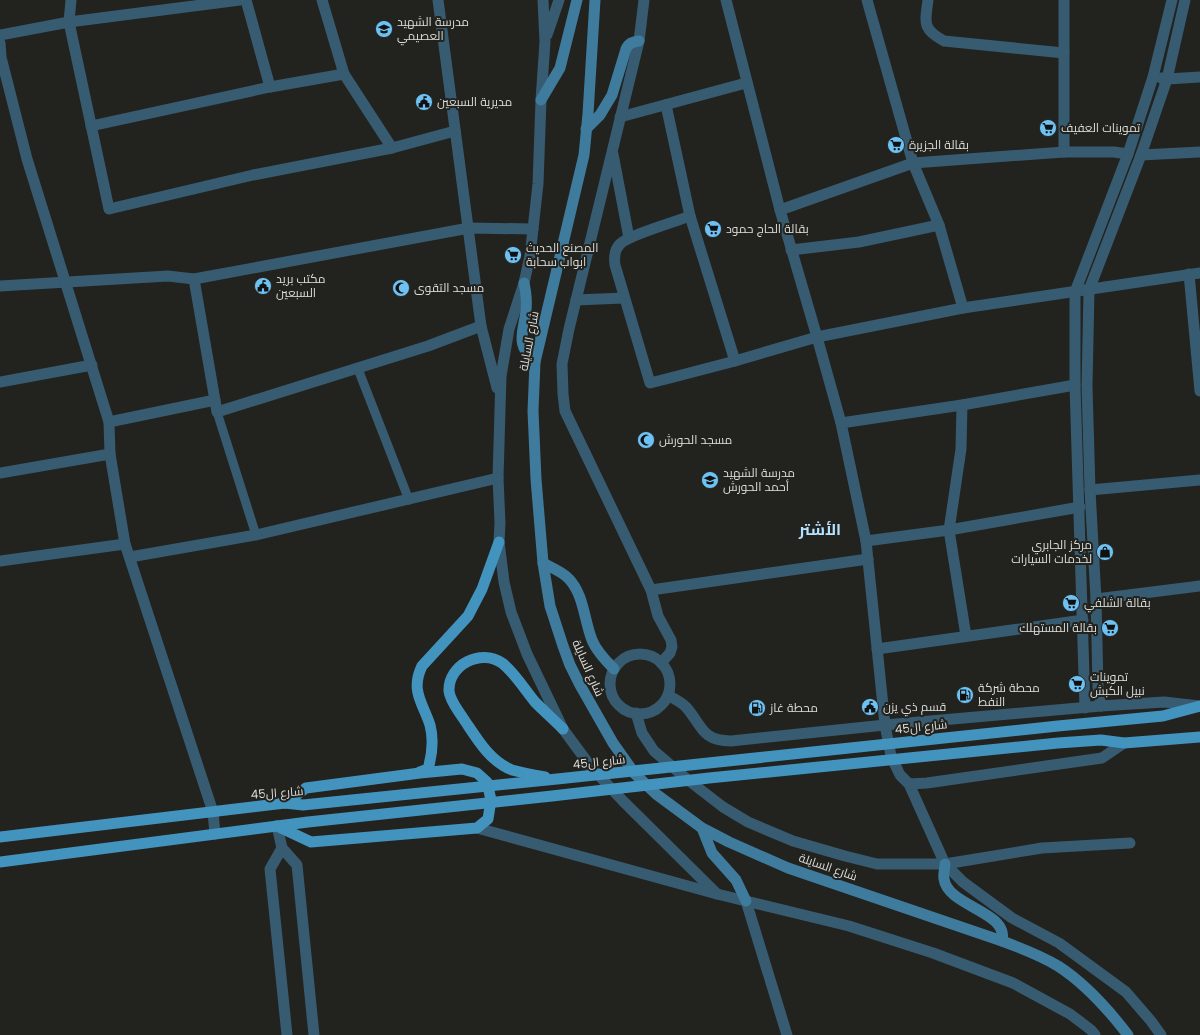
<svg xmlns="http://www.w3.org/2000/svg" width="1200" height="1035" font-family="Poppins,Cairo,sans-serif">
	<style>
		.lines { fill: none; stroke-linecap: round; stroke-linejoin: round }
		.pedestrian { stroke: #375b70; stroke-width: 9 }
		.minor { stroke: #375b70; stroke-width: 11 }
		.tertiary { stroke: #375b70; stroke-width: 11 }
		.secondary { stroke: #3e7b9d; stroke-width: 11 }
		.primary { stroke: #4393bf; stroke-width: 11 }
		.labels { text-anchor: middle; stroke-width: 4; stroke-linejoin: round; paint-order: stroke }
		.poi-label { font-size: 12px; fill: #dededb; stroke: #22221e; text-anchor: start }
		.street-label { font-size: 12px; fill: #dededb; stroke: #22221e }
		.district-label { font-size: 16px; font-weight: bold; fill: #b5e2fe; stroke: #22221e }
	</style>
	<rect width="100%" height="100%" fill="#22221e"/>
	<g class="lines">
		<g class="pedestrian">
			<polyline points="358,369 409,500"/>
			<polyline points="217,412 256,535"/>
		</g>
		<g class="minor">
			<polyline points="71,0 69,22 109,209 253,175 392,148 455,131"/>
			<polyline points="246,0 270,87"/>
			<polyline points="322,0 344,74 392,148"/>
			<polyline points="438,0 481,326 497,388"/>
			<polyline points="543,0 545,42 541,100 538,184 530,256 524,283 509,329 501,376 498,478 500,523 499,542 504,582 511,612 527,654 563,729 591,767 623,801 717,894"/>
			<polyline points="644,0 639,41 569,329 562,364 563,394 565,411 651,590 658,616 671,640 672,647 670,653 661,663"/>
			<polyline points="726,0 780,210 817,337 841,423 866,541 885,725 891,756 900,775 909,784 945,864 963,882 1012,918 1059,943 1126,992 1151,1021 1161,1035"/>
			<polyline points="867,0 913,163 939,225 963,308"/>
			<path d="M928,0c-3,23 -6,29 16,41l120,12"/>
			<polyline points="0,35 69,22 240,0"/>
			<polyline points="547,35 559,0"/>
			<polyline points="1161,78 1167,79 1200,77"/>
			<polyline points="666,105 690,216 735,361"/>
			<polyline points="620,117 746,83"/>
			<polyline points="91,126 270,87 344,74"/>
			<polyline points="1064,152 1064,0"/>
			<polyline points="613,154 629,238"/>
			<polyline points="1141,155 1200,152"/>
			<polyline points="780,210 913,163 1064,152 1114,152 1128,154"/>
			<path d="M690,216c-15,6 -61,19 -70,28 -6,6 -6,14 -5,21l35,118 20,-5 65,-17 82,-24 146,-29 237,-35"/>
			<polyline points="791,250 859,242 939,225"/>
			<polyline points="1189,274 1200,391"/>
			<polyline points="194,279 217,412 428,346 481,326"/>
			<polyline points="0,286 168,276 194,279 469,228 533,229"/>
			<polyline points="576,300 624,298"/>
			<polyline points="0,382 92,365"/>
			<polyline points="962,405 961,449 949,530 966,636"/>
			<polyline points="109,422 215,400"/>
			<polyline points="841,423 962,405 1075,385"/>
			<polyline points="0,473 110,454"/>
			<polyline points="1090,490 1200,480"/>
			<polyline points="866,541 949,530 1080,507"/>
			<polyline points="130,557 256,535 498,478"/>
			<polyline points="0,561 125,544"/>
			<polyline points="651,590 868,559"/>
			<polyline points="1096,599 1200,586"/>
			<polyline points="877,649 1083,620"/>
			<circle cx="640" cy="684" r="30"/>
			<path d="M668,695c6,4 13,7 18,12 16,18 15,34 45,34l154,-16 216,-19 63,-4 36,4"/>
			<polyline points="1101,706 1098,687 1096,599 1090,490 1087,386 1089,290 1141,155 1167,79 1185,0"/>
			<polyline points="1085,708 1075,385 1075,292 1128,154 1153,77 1172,0"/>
			<polyline points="636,713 642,733 654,751 688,780 723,807 748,822 793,841 845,856 877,864 945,864 1042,848 1130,843"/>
			<polyline points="909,784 927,783 1102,758 1124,743"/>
			<polyline points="477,828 717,894 849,926 933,953 1013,983 1070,1014 1091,1030 1095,1035"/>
			<polyline points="746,901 787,1035"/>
		</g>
		<g class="tertiary">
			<polyline points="0,43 1,57 27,159 109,422 110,454 125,544 213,812 215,834"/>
			<polyline points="277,826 282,848 297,865 314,1035"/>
			<polyline points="282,848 270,869 287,1035"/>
		</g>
		<g class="secondary">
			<path d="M595,0l-7,114 -4,41 -49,207 -2,49 3,68 7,84 7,43 13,40 7,19 10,20 33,58 22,31 21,20 46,34 27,14 59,26 214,73c19,7 38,14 56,25 28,18 50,43 70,69"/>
			<polyline points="541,100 560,68 577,0"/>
			<path d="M586,129l14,-14 12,-20 14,-46c3,-6 6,-7 13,-8"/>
			<path d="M524,283c2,9 3,18 2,28 -3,24 -11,32 9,51"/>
			<path d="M543,563c9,5 20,9 26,16 15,16 15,41 23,61 4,10 14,21 22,29"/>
			<polyline points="702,828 712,853 736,880 746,901"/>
			<path d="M945,864c0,4 -2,11 -1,15 4,28 65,32 58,62"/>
		</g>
		<g class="primary">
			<path d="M420,772l8,-3c4,-14 6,-29 2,-44 -7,-22 -20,-34 -8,-59l46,-50 14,-27 17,-47"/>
			<path d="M545,777c-11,-2 -22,-4 -33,-7 -23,-9 -36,-33 -49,-52 -5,-8 -13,-17 -14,-27 -1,-26 32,-43 53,-28 12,9 23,27 33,39 9,9 19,18 28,27"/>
			<polyline points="277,826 311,842 477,828 488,819 491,800 487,782 477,773 462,769 420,773 306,788 285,803"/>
			<polyline points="0,837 285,803 303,805 557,779 1058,726 1163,716 1200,706"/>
			<polyline points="0,862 308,822 552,796 709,778 1058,743 1101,740 1124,743 1200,737"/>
		</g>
	</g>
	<defs>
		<g id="school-disc" transform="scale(0.9)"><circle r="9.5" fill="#6dc2f3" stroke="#22221e"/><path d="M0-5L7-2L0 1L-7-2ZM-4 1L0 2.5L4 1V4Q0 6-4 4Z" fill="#111"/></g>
		<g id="civic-disc" transform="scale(0.9)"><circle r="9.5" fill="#6dc2f3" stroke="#22221e"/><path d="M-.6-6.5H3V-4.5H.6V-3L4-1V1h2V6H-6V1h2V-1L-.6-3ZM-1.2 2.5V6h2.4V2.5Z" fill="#111"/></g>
		<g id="supermarket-disc" transform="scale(0.9)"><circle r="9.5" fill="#6dc2f3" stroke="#22221e"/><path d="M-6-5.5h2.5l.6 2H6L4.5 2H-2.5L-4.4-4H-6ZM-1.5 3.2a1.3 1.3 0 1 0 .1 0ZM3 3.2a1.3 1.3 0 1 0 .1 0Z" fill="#111"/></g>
		<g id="mosque-disc" transform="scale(0.9)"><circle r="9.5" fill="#6dc2f3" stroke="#22221e"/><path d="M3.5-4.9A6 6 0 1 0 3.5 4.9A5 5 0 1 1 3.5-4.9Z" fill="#111"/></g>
		<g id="shop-disc" transform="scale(0.9)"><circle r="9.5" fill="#6dc2f3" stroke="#22221e"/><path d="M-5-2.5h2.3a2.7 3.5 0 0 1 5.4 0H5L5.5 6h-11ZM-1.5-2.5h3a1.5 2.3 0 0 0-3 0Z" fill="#111"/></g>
		<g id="fuel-disc" transform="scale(0.9)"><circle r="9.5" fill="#6dc2f3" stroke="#22221e"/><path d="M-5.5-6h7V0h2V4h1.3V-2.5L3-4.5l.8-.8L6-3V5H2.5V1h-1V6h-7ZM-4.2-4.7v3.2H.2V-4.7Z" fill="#111"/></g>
	</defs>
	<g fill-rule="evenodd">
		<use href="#school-disc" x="384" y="29"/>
		<use href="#civic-disc" x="424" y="102"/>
		<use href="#supermarket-disc" x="1048" y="128"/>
		<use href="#supermarket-disc" x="896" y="145"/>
		<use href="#supermarket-disc" x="713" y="229"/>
		<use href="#supermarket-disc" x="513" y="255"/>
		<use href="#civic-disc" x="263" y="286"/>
		<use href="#mosque-disc" x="401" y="288"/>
		<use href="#mosque-disc" x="646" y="440"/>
		<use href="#school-disc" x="710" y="480"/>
		<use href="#shop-disc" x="1105" y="552"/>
		<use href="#supermarket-disc" x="1071" y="603"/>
		<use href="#supermarket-disc" x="1110" y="628"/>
		<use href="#supermarket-disc" x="1077" y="684"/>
		<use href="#fuel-disc" x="965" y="695"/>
		<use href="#civic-disc" x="870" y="707"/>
		<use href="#fuel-disc" x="757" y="708"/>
	</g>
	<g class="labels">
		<g class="poi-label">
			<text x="397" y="26">مدرسة الشهيد<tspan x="397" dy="14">العصيمي</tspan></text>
			<text x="437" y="106">مديرية السبعين</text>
			<text x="1061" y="132">تموينات العفيف</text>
			<text x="909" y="149">بقالة الجزيرة</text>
			<text x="726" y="233">بقالة الحاج حمود</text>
			<text x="526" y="252">المصنع الحديث<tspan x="526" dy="14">ابواب سحابة</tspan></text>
			<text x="276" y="283">مكتب بريد<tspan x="276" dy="14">السبعين</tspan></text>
			<text x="414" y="292">مسجد التقوى</text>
			<text x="659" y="444">مسجد الحورش</text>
			<text x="723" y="477">مدرسة الشهيد<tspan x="723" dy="14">أحمد الحورش</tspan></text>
			<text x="1092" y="549" text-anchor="end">مركز الجابري<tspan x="1092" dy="14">لخدمات السيارات</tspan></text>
			<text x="1084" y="607">بقالة الشلفي</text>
			<text x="1097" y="632" text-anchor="end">بقالة المستهلك</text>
			<text x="1090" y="681">تموينات<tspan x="1090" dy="14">نبيل الكبش</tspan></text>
			<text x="978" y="692">محطة شركة<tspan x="978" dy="14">النفط</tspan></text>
			<text x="883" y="711">قسم ذي يزن</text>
			<text x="770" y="712">محطة غاز</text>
		</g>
		<g class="street-label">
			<text transform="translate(529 341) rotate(-79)" y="4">شارع السايلة</text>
			<text transform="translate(588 668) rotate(66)" y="4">شارع السايلة</text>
			<text transform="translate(921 727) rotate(-6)" y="4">شارع ال45</text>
			<text transform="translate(599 762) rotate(-6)" y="4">شارع ال45</text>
			<text transform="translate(277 793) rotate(-4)" y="4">شارع ال45</text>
			<text transform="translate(828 867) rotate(19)" y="4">شارع السايلة</text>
		</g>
		<g class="district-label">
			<text x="820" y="535">الأشتر</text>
		</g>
	</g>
</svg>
